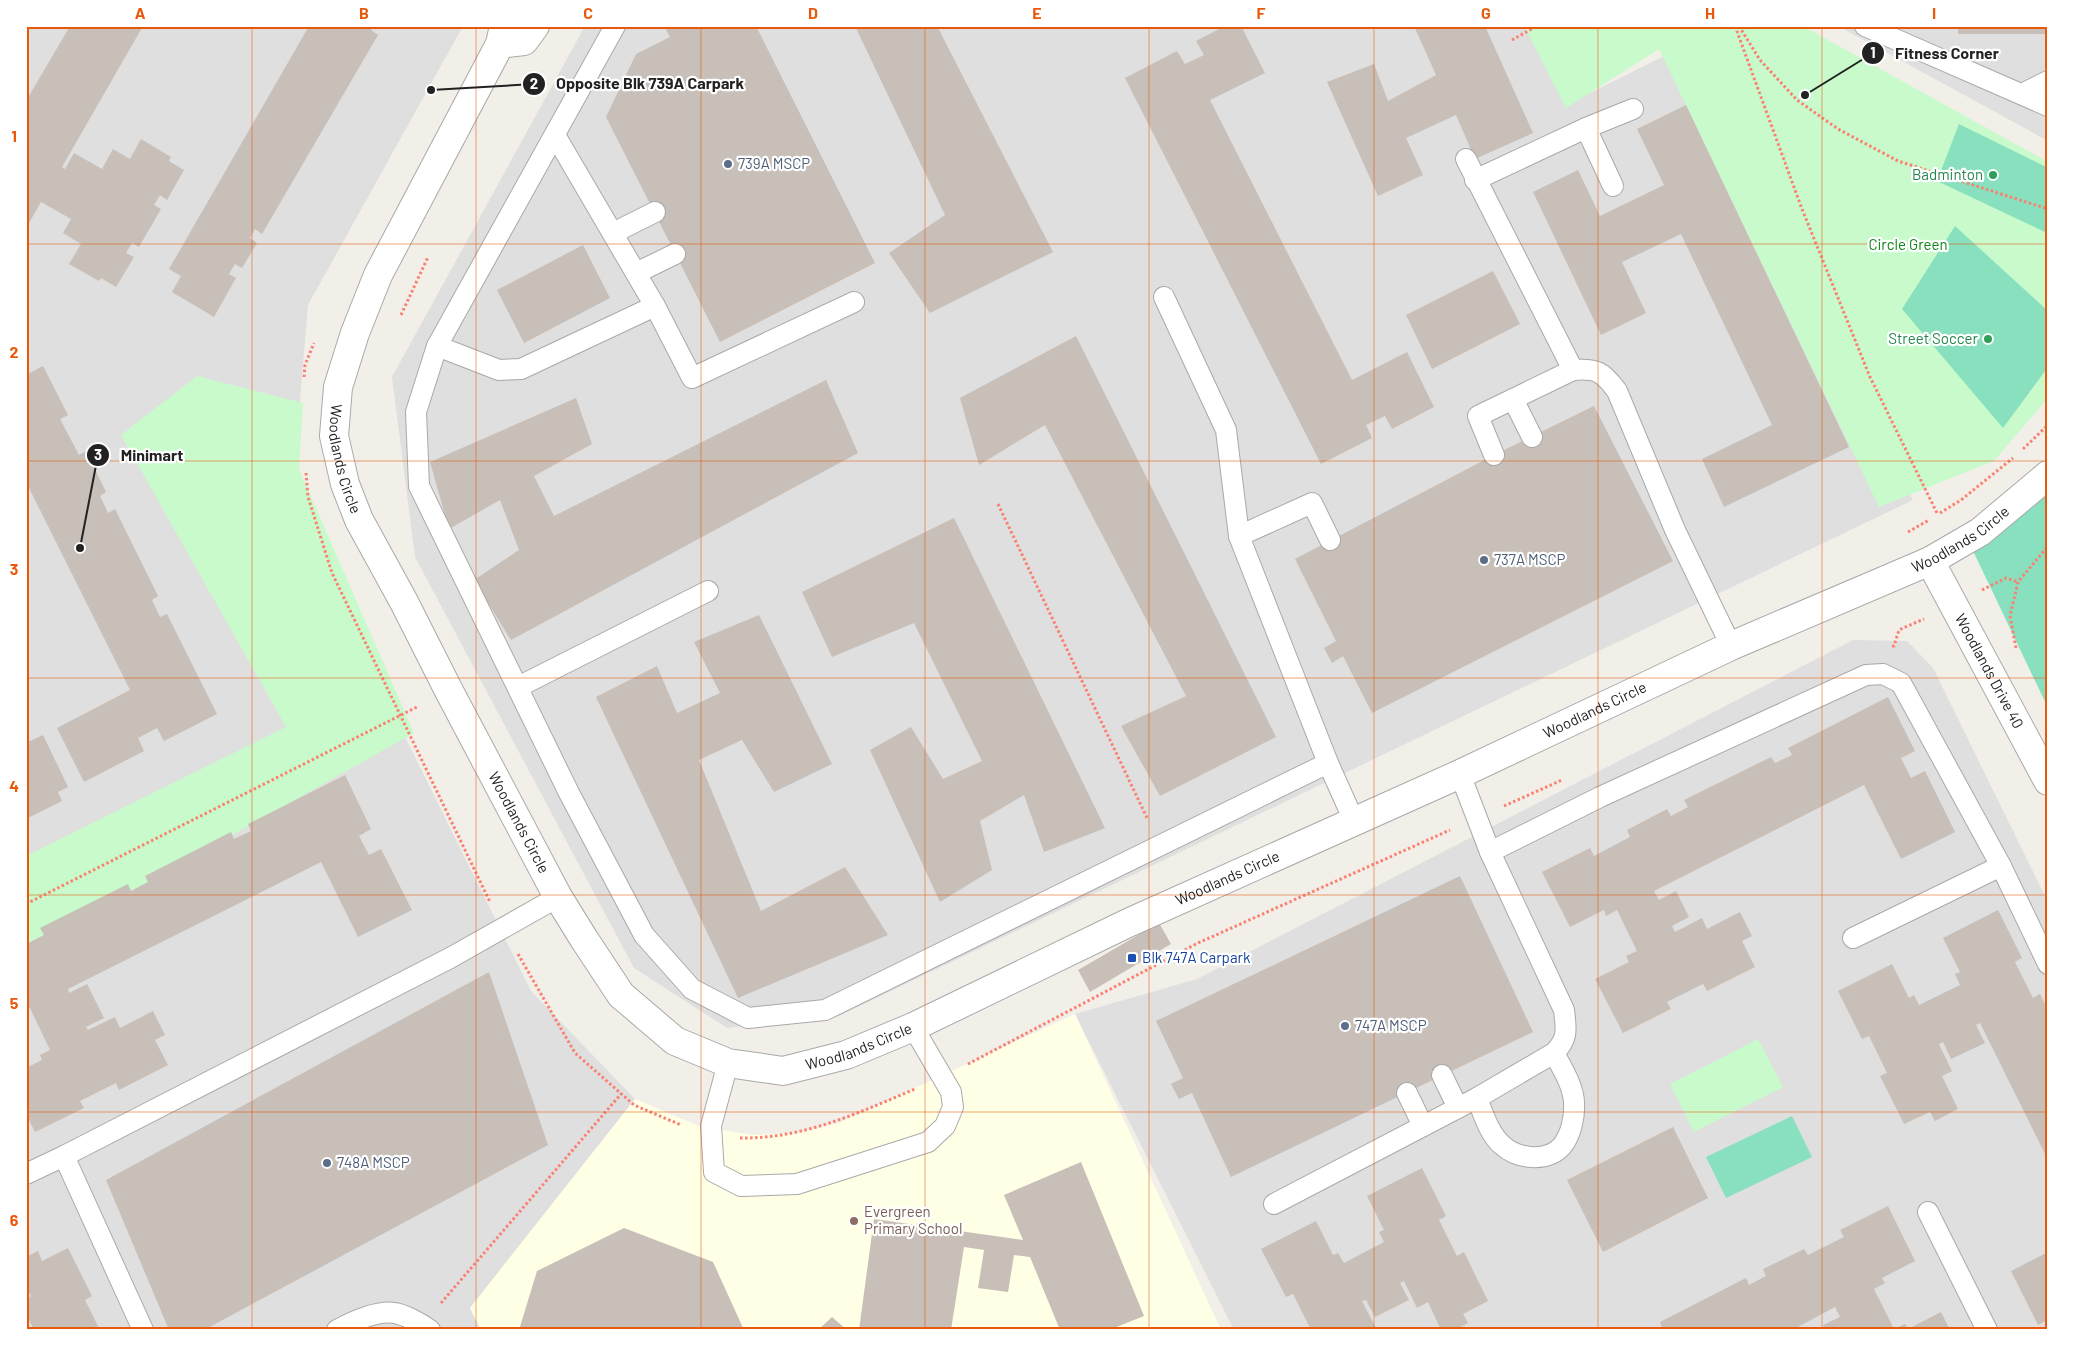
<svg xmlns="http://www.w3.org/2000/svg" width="2074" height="1356" font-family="Barlow,sans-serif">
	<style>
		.residential { fill: #e0dfdf }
		.education { fill: #ffffe5 }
		.park { fill: #c8facc }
		.pitch { fill: #88e0be }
		.building { fill: #c7bfb8 }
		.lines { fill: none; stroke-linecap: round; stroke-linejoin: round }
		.lane-casing { stroke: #a9a9a9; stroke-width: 22 }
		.street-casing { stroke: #a9a9a9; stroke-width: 30 }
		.path { stroke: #fa8072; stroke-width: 3; stroke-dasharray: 2.5 2.5; stroke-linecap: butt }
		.lane { stroke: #fff; stroke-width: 20 }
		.street { stroke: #fff; stroke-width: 28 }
		.grid { fill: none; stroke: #e8590c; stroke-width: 1; stroke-opacity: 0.55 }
		.service-dot { fill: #5c6f8a; stroke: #fff; stroke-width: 2 }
		.leisure-dot { fill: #2e9e5b; stroke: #fff; stroke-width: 2 }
		.transit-dot { fill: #1a4fb4; stroke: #fff; stroke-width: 2 }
		.education-dot { fill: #8d6e63; stroke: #fff; stroke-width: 2 }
		.labels { text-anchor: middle; stroke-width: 4.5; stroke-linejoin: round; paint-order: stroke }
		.service-label { font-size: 15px; fill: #4e5e75; stroke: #fff; text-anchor: start }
		.leisure-label { font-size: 15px; fill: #27864d; stroke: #fff; text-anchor: end }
		.park-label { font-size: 15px; fill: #0c8416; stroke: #fff }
		.street-label { font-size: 15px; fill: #222; stroke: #fff }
		.transit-label { font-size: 15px; fill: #164399; stroke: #fff; text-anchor: start }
		.education-label { font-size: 15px; fill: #785e54; stroke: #fff; text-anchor: start }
		.leader { fill: none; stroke: #222; stroke-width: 2 }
		.callout-dot { fill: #222; stroke: #fff; stroke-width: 2 }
		.mark-label { font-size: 15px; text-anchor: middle; font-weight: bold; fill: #fff }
		.callout-label { font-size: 16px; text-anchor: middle; font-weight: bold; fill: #222; stroke: #fff; stroke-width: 4.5; stroke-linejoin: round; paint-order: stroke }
		.neatline { fill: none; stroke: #e8590c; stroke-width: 2 }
		.grid-label { font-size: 16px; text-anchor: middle; font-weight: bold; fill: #e8590c }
	</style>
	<rect width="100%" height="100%" fill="#f2efe9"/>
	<g class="residential">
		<polygon points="26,26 463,26 308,305 291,507 531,991 635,1099 470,1308 481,1330 26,1330"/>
		<polygon points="585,26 1546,26 1582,97 1684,46 1913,500 839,1016 727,1028 634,968 415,557 392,377"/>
		<polygon points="1838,26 2048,26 2048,141"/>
		<polygon points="1853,640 1907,641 1933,668 2048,902 2048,1330 1234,1330 1075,1014 1197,979"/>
	</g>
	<polygon class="education" points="1075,1014 1221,1330 481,1330 470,1308 635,1099 699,1126 752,1135 795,1133 839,1123"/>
	<g class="park">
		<polygon points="1524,26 1803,26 2048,162 2048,398 1994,461 1879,507 1659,49 1566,108"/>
		<polygon points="197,376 303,403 299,469 414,733 26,951 26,856 286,727 121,435"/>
		<polygon points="1758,1039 1783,1087 1694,1132 1670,1084"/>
	</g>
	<g class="pitch">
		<polygon points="1959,124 2048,168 2048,226 2045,232 1937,181"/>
		<polygon points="1955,226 2048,311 2048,367 2003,428 1902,309"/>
		<polygon points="2048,493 2048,708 1965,534"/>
		<polygon points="1792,1116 1812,1157 1726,1198 1706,1157"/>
	</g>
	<g class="building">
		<polygon points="70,26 143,26 62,167 65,169 74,153 102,169 113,149 130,159 141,139 171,157 169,161 184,170 167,200 160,195 154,205 161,209 139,247 132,243 126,253 134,257 116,287 101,278 99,281 69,264 81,244 63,233 71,219 41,202 29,223 26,222 26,101"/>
		<polygon points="309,26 373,26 371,30 378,35 262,234 255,229 250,238 257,243 242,268 235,264 229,274 236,278 214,317 172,292 181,276 169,269"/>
		<polygon points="664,26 683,26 685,29 690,26 756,26 875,263 720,342 606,117 636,54 670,37"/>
		<polygon points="855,26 937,26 1053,252 930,313 889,253 945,215"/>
		<polygon points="1225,26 1241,26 1265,73 1210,100 1352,380 1407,352 1434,407 1392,429 1385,416 1366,425 1372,438 1321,464 1125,78 1177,51 1185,64 1204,55 1196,41"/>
		<polygon points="1414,26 1485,26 1533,133 1475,159 1456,115 1406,138 1423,175 1378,196 1327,82 1374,64 1388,101 1436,75"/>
		<rect x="1958" y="26" width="90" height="8"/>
		<polygon points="1686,105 1849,447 1724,507 1702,459 1772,425 1681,234 1622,262 1646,313 1601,335 1533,192 1578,170 1600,216 1664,185 1637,129"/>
		<polygon points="583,245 610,298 524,343 497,290"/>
		<polygon points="1493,271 1520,324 1432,369 1406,315"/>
		<polygon points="1076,336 1276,737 1160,796 1121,726 1186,696 1045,425 979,465 960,398"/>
		<polygon points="43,366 68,415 60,419 79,455 86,451 106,492 100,496 108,513 115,509 158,596 152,600 160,617 167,614 217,714 164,741 157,728 138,738 144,751 84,782 57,728 130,690 26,482 26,375"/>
		<polygon points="826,380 858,453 511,640 474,580 519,550 500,500 449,529 430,462 576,398 592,444 534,476 554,516"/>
		<polygon points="1594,406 1673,561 1372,713 1343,656 1332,663 1324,648 1336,641 1295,559 1494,455"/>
		<polygon points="954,518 1105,828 1044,852 1024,795 980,821 992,870 940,902 870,750 911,727 943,779 982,761 914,623 832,657 802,592"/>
		<polygon points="759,615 832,764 774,792 742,740 699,760 761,911 845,867 888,935 738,998 596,697 657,666 677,713 720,693 694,642"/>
		<polygon points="1888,697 1915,751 1901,758 1911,778 1925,771 1955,832 1901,859 1864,785 1654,891 1659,900 1676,891 1689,917 1672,926 1675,932 1702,918 1707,929 1740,912 1752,936 1742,941 1755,967 1707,991 1703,984 1667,1002 1671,1009 1623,1033 1595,979 1629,962 1626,956 1637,951 1617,910 1606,916 1604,910 1570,927 1542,872 1590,848 1594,856 1630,837 1627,830 1667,809 1671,816 1688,807 1684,800 1771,757 1775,763 1792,755 1788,748"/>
		<polygon points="43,735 68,787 58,792 62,801 26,819 26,743"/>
		<polygon points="345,775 371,829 359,836 369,855 381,849 412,910 358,937 321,862 68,989 69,993 87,984 104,1018 86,1027 88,1030 115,1017 120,1028 153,1011 165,1035 155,1040 168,1065 119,1090 116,1083 80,1101 84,1108 35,1132 26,1114 26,1068 42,1060 40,1055 50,1050 30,1008 26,1010 26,944 44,935 40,928 128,884 131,891 148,882 145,876 231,832 234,839 251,831 248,824"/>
		<polygon points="1460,876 1533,1032 1231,1177 1192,1093 1179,1099 1171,1084 1183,1078 1156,1021"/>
		<polygon points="1998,910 2022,958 2015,962 2033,998 2040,994 2048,1010 2048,1160 1980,1023 1976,1025 1985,1043 1951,1059 1943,1042 1939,1044 1952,1071 1942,1076 1958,1109 1935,1121 1930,1112 1904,1124 1880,1076 1887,1073 1869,1036 1862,1039 1838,991 1892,964 1909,998 1914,995 1919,1005 1960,985 1955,974 1960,972 1943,938"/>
		<polygon points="1159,923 1171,944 1090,992 1078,970"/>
		<polygon points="489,972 548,1145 204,1330 169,1330 106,1180"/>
		<polygon points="1673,1127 1708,1198 1603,1252 1567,1180"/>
		<polygon points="1081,1162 1144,1316 1109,1330 1060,1330 1030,1257 1014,1255 1008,1292 978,1288 984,1250 964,1247 951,1330 859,1330 874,1219 1023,1240 1004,1195"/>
		<polygon points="1422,1168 1446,1216 1439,1220 1457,1256 1464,1252 1488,1301 1463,1314 1468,1323 1455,1330 1441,1330 1428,1302 1417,1308 1404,1281 1400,1283 1409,1300 1375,1317 1366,1300 1362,1301 1377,1330 1311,1330 1293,1294 1286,1297 1261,1249 1316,1221 1333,1255 1338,1253 1344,1263 1384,1242 1379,1232 1384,1230 1367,1196"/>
		<polygon points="1888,1206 1915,1261 1882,1278 1885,1283 1874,1289 1894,1329 1905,1324 1908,1329 1941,1312 1950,1330 1825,1330 1823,1325 1840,1317 1835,1307 1792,1330 1663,1330 1660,1322 1746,1278 1749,1285 1766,1276 1763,1269 1804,1249 1808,1255 1844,1237 1840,1230"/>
		<polygon points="624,1228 713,1262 744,1330 519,1330 537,1271"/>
		<polygon points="68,1248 92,1296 85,1300 100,1330 34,1330 26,1314 26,1299 31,1296 26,1288 26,1257 38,1251 42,1261"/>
		<polygon points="2048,1252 2048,1320 2038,1325 2011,1271"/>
		<polygon points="832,1317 847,1330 818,1330"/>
	</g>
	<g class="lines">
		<g class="lane-casing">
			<g id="lane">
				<polyline points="615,26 437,346 416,412 419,486 569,793 644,935 692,989 748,1018 825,1010 1328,763"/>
				<polyline points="1865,26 2048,106"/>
				<polyline points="2022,94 2048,81"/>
				<polyline points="1586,128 1613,186"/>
				<polyline points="555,135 655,306 692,378 854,302"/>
				<polyline points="1466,159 1573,370"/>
				<polyline points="1475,180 1586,128 1633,109"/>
				<polyline points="613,233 655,212"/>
				<polyline points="636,273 675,254"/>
				<polyline points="1164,297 1226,430 1239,536 1328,763 1354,821"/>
				<polyline points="437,346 499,370 521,369 655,306"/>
				<polyline points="1513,399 1532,437"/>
				<path d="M1494,455l-16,-39 95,-46c24,-2 30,2 44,21l58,139 56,116"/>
				<polyline points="1239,536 1312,503 1330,540"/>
				<polyline points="518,687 708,591"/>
				<polyline points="1490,852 1600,797 1866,675 1883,674 1901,683 2001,866 2048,964"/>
				<polyline points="1853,938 2001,866"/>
				<polyline points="728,1063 711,1126 714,1172 741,1186 797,1184 928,1142 945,1126 953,1107 951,1092 913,1027"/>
				<polyline points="1442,1075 1458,1108"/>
				<polyline points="1407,1093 1423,1126"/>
				<path d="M1477,1098c6,15 12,36 25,47 15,14 45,18 60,1 9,-11 13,-29 12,-44 -1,-17 -12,-34 -20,-49"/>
				<polyline points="26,1174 64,1156"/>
				<path d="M1274,1204l203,-106 77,-45c15,-15 12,-24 10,-43l-74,-158 -30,-78"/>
				<polyline points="1928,1212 1987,1330"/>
				<polyline points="143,1330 64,1156 450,958 558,897"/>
				<path d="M337,1330c15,-8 40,-20 57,-17 10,1 28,11 36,17"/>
			</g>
		</g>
		<g class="street-casing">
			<g id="street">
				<path id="s1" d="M504,26l-4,18 -122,231 -23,58 -17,54 -4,49 11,48 14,36 45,82 45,89 109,206 26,42 37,56 54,46 53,22 55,8 63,-16 67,-28 215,-104 332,-149 271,-128 199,-85 50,-29 68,-57"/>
				<polyline points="500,44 524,41 535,26"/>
				<path id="s2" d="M1930,561l118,220"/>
			</g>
		</g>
		<g class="path">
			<polyline points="1735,26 1802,209 1870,377 1938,515"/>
			<polyline points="1739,26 1760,60 1797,100 1838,129 1898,161 2048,209"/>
			<polyline points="1512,40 1537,26"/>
			<polyline points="401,315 428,257"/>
			<polyline points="304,377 305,365 314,343"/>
			<polyline points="2023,449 2048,425"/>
			<polyline points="306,473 308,497 332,573 490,902"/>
			<polyline points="998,504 1148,820"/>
			<polyline points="1940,513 1961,500 2013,458"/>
			<polyline points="1908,532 1929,520"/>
			<polyline points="1982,590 2006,578 2018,582"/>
			<polyline points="1892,646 1894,646 1899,630 1924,619"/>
			<polyline points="2016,648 2010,616 2018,582 2048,546"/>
			<polyline points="1504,806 1562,780"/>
			<polyline points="26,904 419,706"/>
			<polyline points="518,954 575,1053 634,1105 681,1125"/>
			<polyline points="968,1064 1198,943 1450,830"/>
			<path d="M740,1138c63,1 118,-25 175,-49"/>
			<polyline points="441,1303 621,1094"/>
		</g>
		<use href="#lane" class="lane"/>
		<use href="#street" class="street"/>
	</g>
	<path class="grid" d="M252,26v1304M476,26v1304M701,26v1304M925,26v1304M1149,26v1304M1374,26v1304M1598,26v1304M1822,26v1304M26,244h2022M26,461h2022M26,678h2022M26,895h2022M26,1112h2022"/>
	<g class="service-dot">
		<circle cx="728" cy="164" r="5"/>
		<circle cx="1484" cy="560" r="5"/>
		<circle cx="1345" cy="1026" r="5"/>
		<circle cx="327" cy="1163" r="5"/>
	</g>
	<g class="leisure-dot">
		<circle cx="1993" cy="175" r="5"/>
		<circle cx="1988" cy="339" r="5"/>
	</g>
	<rect class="transit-dot" x="1127" y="953" width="10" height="10" rx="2.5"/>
	<circle class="education-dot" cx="854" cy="1221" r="5"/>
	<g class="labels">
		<g class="service-label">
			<text x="738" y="169">739A MSCP</text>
			<text x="1494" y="565">737A MSCP</text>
			<text x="1355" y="1031">747A MSCP</text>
			<text x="337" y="1168">748A MSCP</text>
		</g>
		<g class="leisure-label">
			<text x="1983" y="180">Badminton</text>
			<text x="1978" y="344">Street Soccer</text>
		</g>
		<g class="park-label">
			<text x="1908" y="250">Circle Green</text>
		</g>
		<g class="street-label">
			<text dy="5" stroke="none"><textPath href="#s1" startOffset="472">Woodlands Circle</textPath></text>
			<text dy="5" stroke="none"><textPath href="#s1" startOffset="2556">Woodlands Circle</textPath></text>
			<text dy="5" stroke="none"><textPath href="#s2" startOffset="125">Woodlands Drive 40</textPath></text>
			<text dy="5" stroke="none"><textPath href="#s1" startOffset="2152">Woodlands Circle</textPath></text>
			<text dy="5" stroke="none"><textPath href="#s1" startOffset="878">Woodlands Circle</textPath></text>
			<text dy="5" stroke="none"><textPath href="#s1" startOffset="1748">Woodlands Circle</textPath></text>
			<text dy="5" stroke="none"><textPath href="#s1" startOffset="1342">Woodlands Circle</textPath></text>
		</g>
		<g class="transit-label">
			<text x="1142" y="963">Blk 747A Carpark</text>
		</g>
		<g class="education-label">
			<text x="864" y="1217">Evergreen<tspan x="864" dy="17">Primary School</tspan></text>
		</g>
	</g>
	<path class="leader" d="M1805 95L1873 53M431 90L534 84M80 548L98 455"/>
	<g class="callout-dot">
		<circle cx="1805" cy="95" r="5"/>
		<circle cx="431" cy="90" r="5"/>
		<circle cx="80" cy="548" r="5"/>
		<circle cx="1873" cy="53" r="12"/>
		<circle cx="534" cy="84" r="12"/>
		<circle cx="98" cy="455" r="12"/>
	</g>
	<g class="mark-label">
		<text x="1873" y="58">1</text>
		<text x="534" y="89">2</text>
		<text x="98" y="460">3</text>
	</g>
	<g class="callout-label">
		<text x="1947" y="59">Fitness Corner</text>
		<text x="650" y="89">Opposite Blk 739A Carpark</text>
		<text x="152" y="461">Minimart</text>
	</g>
	<rect width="2074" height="1356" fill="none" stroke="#ffffff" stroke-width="55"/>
	<rect x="28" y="28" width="2018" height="1300" class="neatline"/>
	<g class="grid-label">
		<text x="140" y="19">A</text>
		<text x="364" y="19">B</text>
		<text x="588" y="19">C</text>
		<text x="813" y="19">D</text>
		<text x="1037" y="19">E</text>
		<text x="1261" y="19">F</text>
		<text x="1486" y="19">G</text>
		<text x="1710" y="19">H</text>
		<text x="1934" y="19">I</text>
		<text x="14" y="142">1</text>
		<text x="14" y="358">2</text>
		<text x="14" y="575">3</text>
		<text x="14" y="792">4</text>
		<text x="14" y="1009">5</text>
		<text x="14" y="1226">6</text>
	</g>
</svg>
